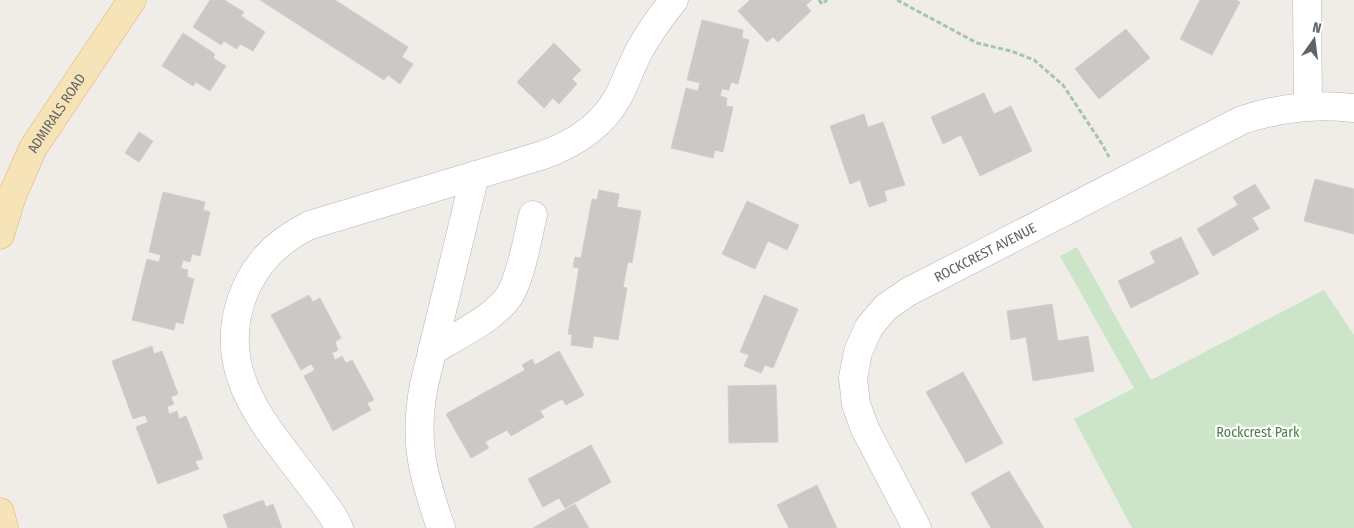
<svg xmlns="http://www.w3.org/2000/svg" width="1354" height="528" font-family="'Fira Sans Condensed',sans-serif">
	<style>
		.green { fill: #cce4c8 }
		.building { fill: #cbc8c5; stroke: #d4cec7 }
		.lines { fill: none; stroke-linecap: round; stroke-linejoin: round }
		.minor-casing { stroke: #b3b6b9; stroke-width: 29 }
		.major-casing { stroke: #e2b16f; stroke-width: 29 }
		.path { stroke: #a4c7a8; stroke-width: 3; stroke-dasharray: 5 2.5; stroke-linecap: butt }
		.minor { stroke: #fff; stroke-width: 28 }
		.major { stroke: #f6e3b7; stroke-width: 28 }
		.labels { text-anchor: middle; stroke-width: 4.5; stroke-linejoin: round; paint-order: stroke }
		.street-label { font-size: 14px; fill: #606467; stroke: #fff }
		.park-label { font-size: 14px; fill: #488441; stroke: #fff }
	</style>
	<rect width="100%" height="100%" fill="#f0ede9"/>
	<polygon class="green" points="1077,247 1151,380 1324,290 1354,335 1354,528 1132,528 1074,419 1134,388 1060,256"/>
	<g class="building">
		<polygon points="210,0 224,0 244,12 241,16 265,32 253,51 240,44 237,49 224,41 221,45 193,27"/>
		<polygon points="260,0 335,0 408,47 402,57 413,64 400,84 388,75 384,80"/>
		<polygon points="750,0 812,0 806,5 811,11 778,42 773,37 767,42 738,11"/>
		<polygon points="1200,0 1236,0 1240,2 1212,55 1180,39"/>
		<polygon points="702,20 743,30 742,38 749,40 738,84 731,82 729,90 722,89 720,96 727,98 726,106 733,107 723,152 715,150 713,158 671,148 686,88 698,91 700,83 687,80"/>
		<polygon points="1126,29 1150,58 1099,99 1075,69"/>
		<polygon points="183,33 215,54 213,58 226,66 210,91 196,82 193,86 162,66"/>
		<polygon points="554,43 581,70 572,79 577,84 559,104 553,98 544,108 517,82"/>
		<polygon points="984,93 994,114 1011,106 1032,151 980,176 961,135 943,144 931,117"/>
		<polygon points="864,114 868,127 883,122 905,185 884,191 887,201 869,207 860,180 850,184 830,126"/>
		<polygon points="139,132 153,141 139,162 125,153"/>
		<polygon points="1315,179 1354,189 1354,234 1304,221"/>
		<polygon points="1255,184 1270,208 1252,218 1259,229 1213,256 1197,229 1238,205 1233,197"/>
		<polygon points="599,190 619,194 617,207 641,211 632,263 628,262 623,287 627,288 618,340 594,336 592,348 571,345 572,335 568,334 579,268 573,267 575,257 581,258 592,199 597,200"/>
		<polygon points="163,192 205,202 203,210 210,212 200,256 192,254 190,262 183,260 181,268 188,270 187,277 194,279 183,324 176,322 174,330 132,320 147,259 159,262 161,255 149,252"/>
		<polygon points="747,201 799,225 787,250 768,241 755,269 722,254"/>
		<polygon points="1181,237 1199,274 1131,308 1118,281 1155,263 1150,252"/>
		<polygon points="309,295 313,302 320,298 341,338 335,342 338,350 332,353 335,360 342,356 346,363 352,360 374,400 367,403 371,410 333,431 304,376 315,370 311,364 301,370 271,315"/>
		<polygon points="764,295 798,309 773,368 765,365 761,373 744,366 749,355 740,352"/>
		<polygon points="1052,304 1058,341 1088,336 1094,371 1033,381 1026,337 1011,340 1007,311"/>
		<polygon points="152,346 154,354 162,351 178,394 171,397 174,404 167,407 169,414 177,411 179,419 186,416 203,459 195,461 199,469 158,484 136,427 148,422 145,415 133,419 112,361"/>
		<polygon points="559,351 584,395 566,405 562,399 540,411 544,417 511,436 507,430 485,442 489,448 471,458 446,414 525,370 522,365 532,359 535,365"/>
		<polygon points="963,372 1003,443 966,463 926,392"/>
		<polygon points="776,385 778,442 729,443 728,386"/>
		<polygon points="591,445 611,482 565,508 559,498 543,507 528,479"/>
		<polygon points="1009,471 1044,528 991,528 971,493"/>
		<polygon points="817,485 837,528 789,528 777,505"/>
		<polygon points="263,500 266,507 273,504 282,528 228,528 223,515"/>
		<polygon points="575,504 589,528 533,528"/>
	</g>
	<g class="lines">
		<g class="minor-casing">
			<g id="minor">
				<polyline points="1307,0 1308,106"/>
				<path d="M432,351c24,-15 68,-35 80,-60 11,-23 15,-51 21,-76"/>
				<path d="M339,528c-6,-14 -16,-26 -25,-38 -43,-59 -100,-113 -72,-192 12,-34 37,-58 68,-73l233,-70c31,-11 59,-29 75,-58 8,-15 13,-31 21,-46 10,-18 22,-35 35,-51"/>
				<path d="M441,528c-18,-53 -28,-86 -17,-143l51,-210"/>
				<path id="s1" d="M917,528l-52,-99 -9,-25 -3,-26 5,-26 11,-25 17,-20 22,-15 334,-172c37,-12 73,-17 112,-12"/>
			</g>
		</g>
		<g class="major-casing">
			<g id="major">
				<path id="s2" d="M0,235l12,-39 21,-48 99,-148"/>
				<polyline points="0,512 4,528"/>
			</g>
		</g>
		<g class="path">
			<polyline points="819,0 822,4 827,0"/>
			<polyline points="897,0 977,43 1011,51 1034,60 1063,85 1102,144 1109,157"/>
		</g>
		<use href="#minor" class="minor"/>
		<use href="#major" class="major"/>
	</g>
	<g class="labels">
		<g class="street-label">
			<text dy="5" stroke="none"><textPath href="#s2" startOffset="135">ADMIRALS ROAD</textPath></text>
			<text dy="5" stroke="none"><textPath href="#s1" startOffset="358">ROCKCREST AVENUE</textPath></text>
		</g>
		<g class="park-label">
			<text x="1258" y="437">Rockcrest Park</text>
		</g>
	</g>
	<g transform="translate(1314 40) rotate(14)" stroke="#ffffff" stroke-width="4" paint-order="stroke">
	<path d="M0-4L9 19L0 12L-9 19Z" fill="#606467"/>
	<text y="-8" font-size="14" font-weight="bold" text-anchor="middle" fill="#606467">N</text>
	</g>
</svg>
